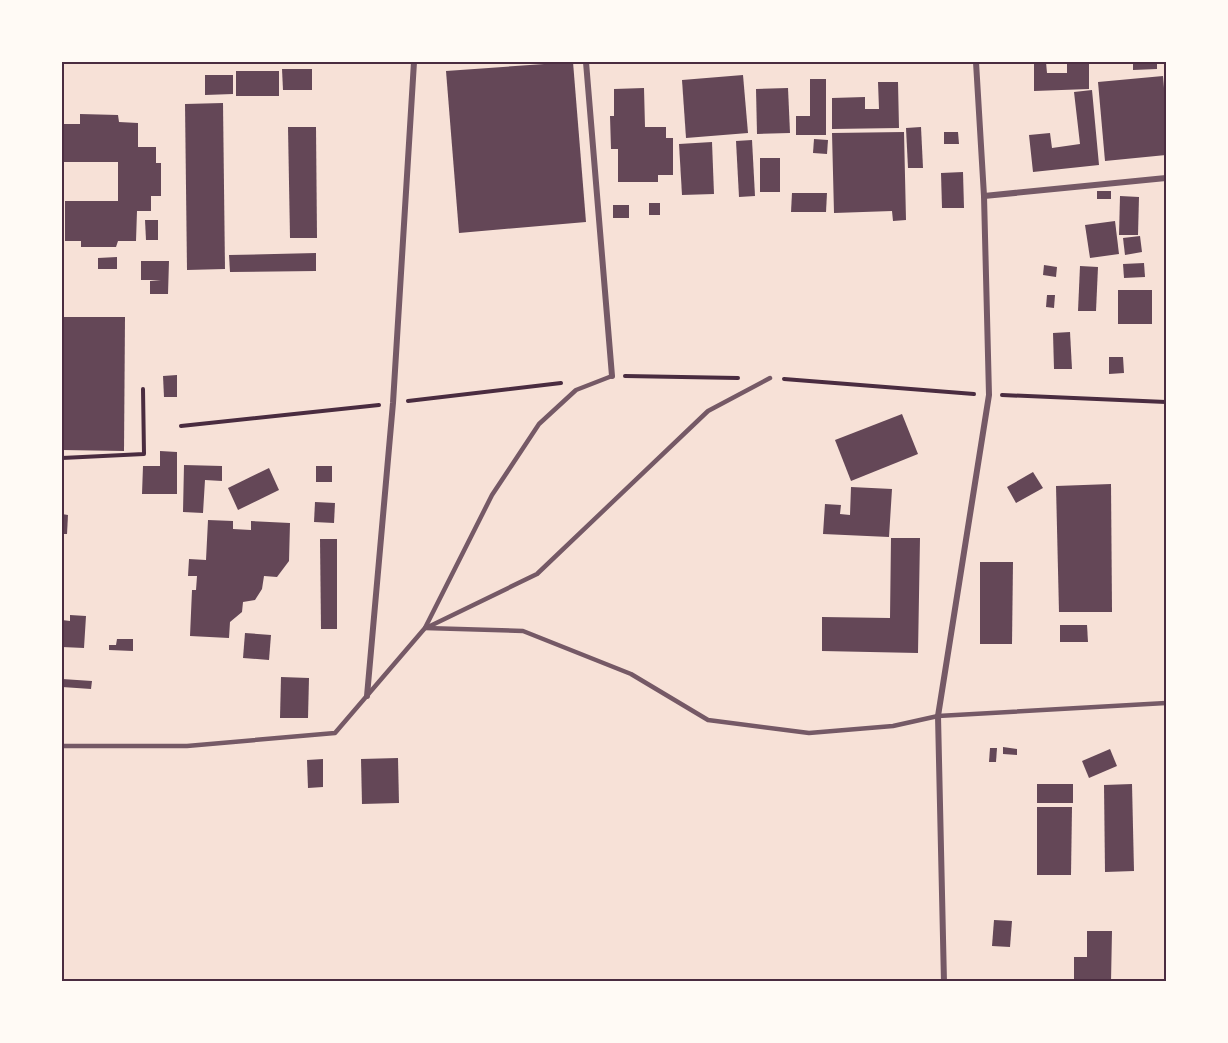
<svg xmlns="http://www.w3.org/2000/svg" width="1228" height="1043" font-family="'IBM Plex Sans',sans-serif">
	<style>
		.building { fill: #644757 }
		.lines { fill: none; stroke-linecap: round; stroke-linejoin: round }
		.path { stroke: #4a2c40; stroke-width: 4 }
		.service { stroke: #755966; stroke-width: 4.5 }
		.minor { stroke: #755966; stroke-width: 6 }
		.neatline { fill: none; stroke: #4a2c40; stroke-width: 2 }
	</style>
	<rect width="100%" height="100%" fill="#f7e1d7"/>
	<g class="building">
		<polygon points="573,62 586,222 459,233 446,71"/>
		<polygon points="1034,62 1046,62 1047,73 1067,73 1067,62 1089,62 1089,89 1034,91"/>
		<polygon points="1133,62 1157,62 1157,69 1133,70"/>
		<polygon points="282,69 312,69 312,90 283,90"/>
		<rect x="236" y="71" width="43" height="25"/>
		<polygon points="205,75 233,75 233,94 205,95"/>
		<polygon points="743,75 748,133 686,138 682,80"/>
		<polygon points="1163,76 1166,111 1166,155 1105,161 1098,82"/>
		<polygon points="810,79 826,79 826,135 796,135 796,116 810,116"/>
		<polygon points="878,82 898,82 899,128 832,129 832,98 865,97 865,109 879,109"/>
		<polygon points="644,88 645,127 666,127 666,138 673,138 673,175 658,175 658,182 618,182 618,149 611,149 610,116 614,116 614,89"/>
		<polygon points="788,88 790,133 757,134 756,89"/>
		<polygon points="1092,90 1099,165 1033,172 1029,135 1050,133 1052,148 1080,144 1074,92"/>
		<polygon points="223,103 225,269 187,270 185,104"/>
		<polygon points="80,114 118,115 119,122 138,123 138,147 156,147 156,163 161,163 161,196 151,196 151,211 137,211 136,241 118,241 116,247 81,247 81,241 65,241 65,201 118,201 118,162 64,162 64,124 80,124"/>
		<polygon points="288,127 316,127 317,238 290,238"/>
		<polygon points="921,127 923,168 908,168 906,128"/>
		<polygon points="904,132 906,220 893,221 892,211 834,213 832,133"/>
		<polygon points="944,132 958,132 959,144 944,144"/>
		<polygon points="814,139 828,140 827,154 813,153"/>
		<polygon points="752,140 755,196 739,197 736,141"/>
		<polygon points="712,142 714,194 682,195 679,144"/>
		<rect x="760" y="158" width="20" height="34"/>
		<polygon points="963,172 964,208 942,208 941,173"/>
		<rect x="1097" y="191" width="14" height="8"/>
		<polygon points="792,193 827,193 826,212 791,212"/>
		<polygon points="1120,196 1139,197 1138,235 1119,235"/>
		<rect x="649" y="203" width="11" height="12"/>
		<rect x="613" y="205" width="16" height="13"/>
		<polygon points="145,220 158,220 158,240 146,240"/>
		<polygon points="1115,221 1119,254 1090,258 1085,225"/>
		<polygon points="1140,236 1142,252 1125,255 1123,238"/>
		<polygon points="316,253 316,271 230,272 229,255"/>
		<polygon points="117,257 117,269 98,269 98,258"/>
		<polygon points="141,261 169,261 168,294 150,294 150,281 161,280 141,280"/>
		<polygon points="1144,263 1145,277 1124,278 1123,264"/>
		<polygon points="1044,265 1057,267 1056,277 1043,275"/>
		<polygon points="1080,266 1098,267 1096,311 1078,311"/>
		<rect x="1118" y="290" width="34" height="34"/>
		<polygon points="1047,295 1055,295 1054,308 1046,307"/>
		<polygon points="62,317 125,317 124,451 62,450"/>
		<polygon points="1070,332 1072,369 1054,369 1053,333"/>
		<polygon points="1109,357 1123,357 1124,373 1109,374"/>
		<polygon points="177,375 177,397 164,397 163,376"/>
		<polygon points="902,414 918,454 851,481 835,440"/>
		<polygon points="160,451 177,452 177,494 142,494 143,466 160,466"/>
		<polygon points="184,465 222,466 222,481 205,480 203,513 183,512"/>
		<rect x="316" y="466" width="16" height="16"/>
		<polygon points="269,468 279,490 238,510 228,488"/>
		<polygon points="1033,472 1043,488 1016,503 1007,487"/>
		<polygon points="1111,484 1112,612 1059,612 1056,486"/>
		<polygon points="851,487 892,489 889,537 823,534 825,504 841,505 840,514 850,515"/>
		<polygon points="315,502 335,503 334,523 314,522"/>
		<polygon points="62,514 68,515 67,534 62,534"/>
		<polygon points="208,520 233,521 233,529 251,530 251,521 290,523 289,561 277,577 264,576 262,589 255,600 243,602 242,612 230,622 229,638 190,636 192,590 196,590 197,576 188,576 189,559 206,560"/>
		<polygon points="891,538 920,538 918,653 822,651 822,617 890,618"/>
		<polygon points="320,539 337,539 337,629 321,629"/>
		<polygon points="980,562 1013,562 1012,644 980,644"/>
		<polygon points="70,615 86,616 84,648 62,647 62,620 70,621"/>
		<polygon points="1060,625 1087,625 1088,642 1060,642"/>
		<polygon points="245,633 271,635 269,660 243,658"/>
		<polygon points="117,639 133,639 133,651 109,650 109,645 116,645"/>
		<polygon points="281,677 309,678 308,718 280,718"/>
		<polygon points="62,679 92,681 91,689 62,687"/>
		<polygon points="1003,747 1017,749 1017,755 1003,754"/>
		<polygon points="990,748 997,748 996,762 989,762"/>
		<polygon points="1110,749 1117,766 1089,778 1082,761"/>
		<polygon points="398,758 399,803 362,804 361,759"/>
		<polygon points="323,759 323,787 308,788 307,760"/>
		<rect x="1037" y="784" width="36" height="19"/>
		<polygon points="1132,784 1134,871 1105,872 1104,785"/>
		<polygon points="1037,807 1072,807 1071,875 1037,875"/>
		<polygon points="994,920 1012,921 1010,947 992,946"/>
		<polygon points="1087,931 1112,931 1111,982 1074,982 1074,957 1087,957"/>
	</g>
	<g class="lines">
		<g class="path">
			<polyline points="625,376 738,378"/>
			<polyline points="784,379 974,394"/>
			<polyline points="1002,395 1166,402"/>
			<polyline points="408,401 561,383"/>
			<polyline points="181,426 379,405"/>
			<polyline points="62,458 144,454 143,389"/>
		</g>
		<g class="service">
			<polyline points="428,627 537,574 708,411 770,378"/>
			<polyline points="425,628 523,631 631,674 708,720 809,733 893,726 938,716 1166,703"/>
			<polyline points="62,746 187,746 335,733 425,628 492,495 539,424 576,390 612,376"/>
		</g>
		<g class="minor">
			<polyline points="586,62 612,376"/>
			<polyline points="984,196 1166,178"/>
			<polyline points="367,696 393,403 414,62"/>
			<polyline points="944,982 938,716 989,395 984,196 976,62"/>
		</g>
	</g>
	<rect width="1228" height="1043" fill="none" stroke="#fffaf5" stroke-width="126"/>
	<rect x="63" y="63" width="1102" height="917" class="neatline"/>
</svg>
